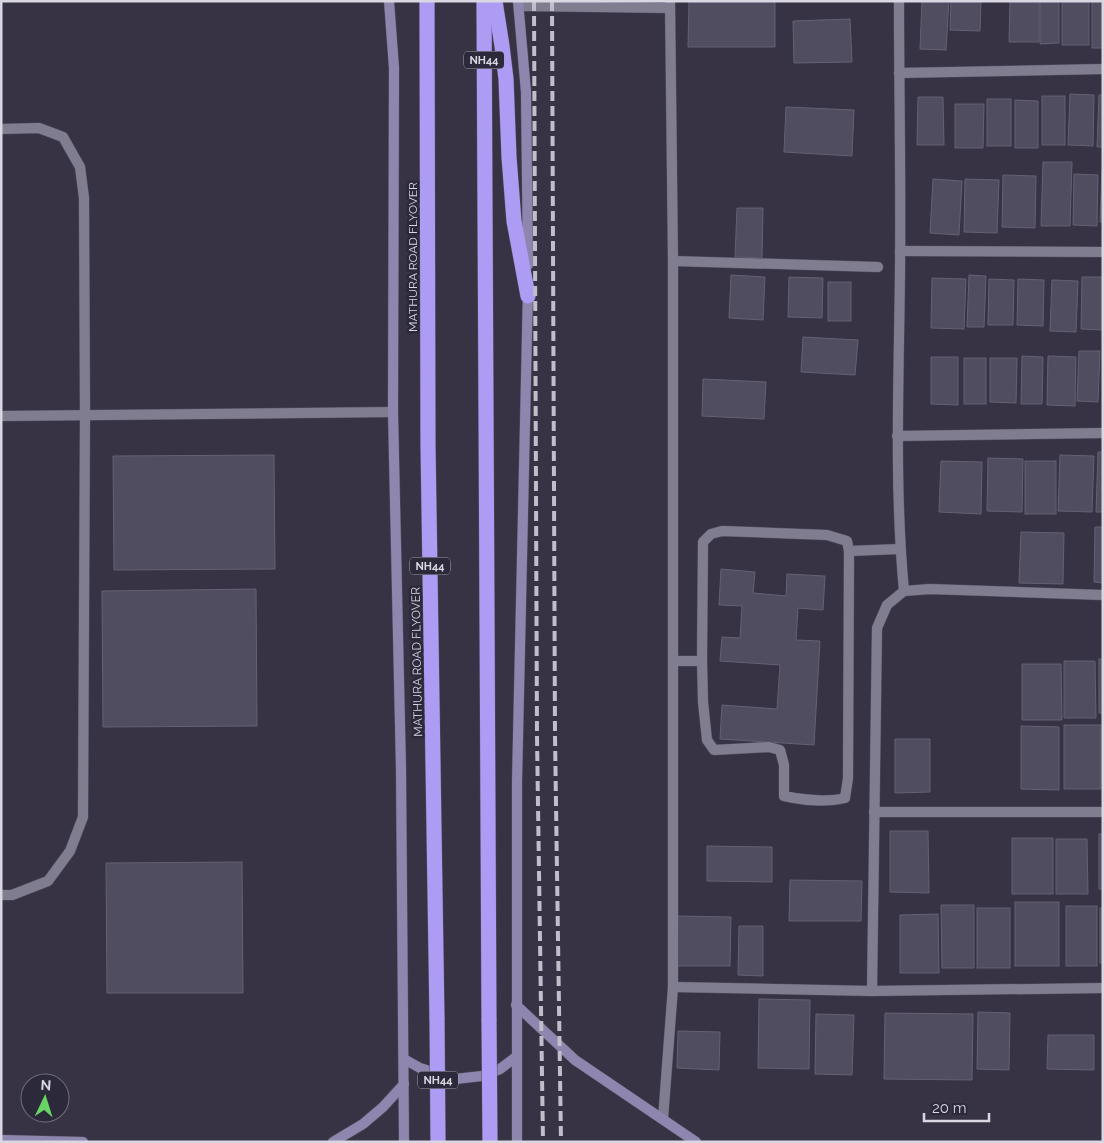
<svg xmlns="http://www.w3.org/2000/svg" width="1104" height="1143" font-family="Raleway,sans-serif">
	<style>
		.building { fill: #514d61; stroke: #656175 }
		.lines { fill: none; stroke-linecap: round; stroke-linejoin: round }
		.lane-casing { stroke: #52505e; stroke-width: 11 }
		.street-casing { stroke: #52505e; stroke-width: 11 }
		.secondary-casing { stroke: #52505e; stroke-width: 11 }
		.highway-casing { stroke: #52505e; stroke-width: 16 }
		.lane { stroke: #807d91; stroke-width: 10 }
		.street { stroke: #807d91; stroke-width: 10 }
		.secondary { stroke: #8e86ae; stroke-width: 10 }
		.highway { stroke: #ae9bf3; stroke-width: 15 }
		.rail { stroke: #bfbeca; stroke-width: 4; stroke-dasharray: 10 5; stroke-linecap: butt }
		.highway-bridge-casing { stroke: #52505e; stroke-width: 16; stroke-linecap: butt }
		.highway-bridge { stroke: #ae9bf3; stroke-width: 15 }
		.labels { text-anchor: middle; stroke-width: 5; stroke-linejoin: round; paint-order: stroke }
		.shield { fill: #2c293a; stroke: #a4a3b0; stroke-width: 1 }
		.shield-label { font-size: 11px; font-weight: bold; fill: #d8d7e2 }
		.street-label { font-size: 12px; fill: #d8d7e2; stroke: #2c293a }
	</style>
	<rect width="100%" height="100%" fill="#373345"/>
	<g class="building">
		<polygon points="689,1 775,1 775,47 688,47"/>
		<polygon points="922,1 949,1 946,50 920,49"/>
		<polygon points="951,1 981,1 980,31 950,30"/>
		<polygon points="1010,1 1039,1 1039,42 1009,42"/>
		<polygon points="1040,1 1059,1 1059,43 1040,44"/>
		<rect x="1062" y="1" width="27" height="44"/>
		<rect x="1092" y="1" width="11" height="47"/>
		<polygon points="850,19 852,62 794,63 793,21"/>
		<polygon points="1070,94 1094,95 1093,146 1068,145"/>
		<polygon points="1099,95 1103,95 1103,147 1097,147"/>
		<rect x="1042" y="96" width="23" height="49"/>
		<polygon points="918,97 943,97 944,145 917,145"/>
		<rect x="987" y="99" width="24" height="47"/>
		<polygon points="1015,100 1038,101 1038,148 1015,148"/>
		<polygon points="955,104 984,104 983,148 955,148"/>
		<polygon points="786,107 854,110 852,156 784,152"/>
		<polygon points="1043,162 1072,162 1070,226 1041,226"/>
		<polygon points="1102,170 1103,170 1103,222 1100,222"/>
		<polygon points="1074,174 1098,175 1097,226 1073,225"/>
		<polygon points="1003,175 1036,176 1035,228 1002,227"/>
		<polygon points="933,179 962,181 959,235 930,233"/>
		<polygon points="965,179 999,180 997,233 964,232"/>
		<polygon points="737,208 763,208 762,258 735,257"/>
		<polygon points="731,275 765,277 763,320 729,318"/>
		<polygon points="969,275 986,276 984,327 967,327"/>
		<polygon points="789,277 823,278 822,318 788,317"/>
		<polygon points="1082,277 1103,277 1103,330 1081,329"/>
		<polygon points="932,278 966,279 964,329 931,328"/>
		<polygon points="989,279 1014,280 1013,325 988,325"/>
		<polygon points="1018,279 1044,280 1043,326 1017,325"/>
		<polygon points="1052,280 1078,281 1076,332 1050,331"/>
		<rect x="828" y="282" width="23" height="39"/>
		<polygon points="803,337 858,340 855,375 801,372"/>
		<polygon points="1079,351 1100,351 1098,402 1077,401"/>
		<polygon points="1022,356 1043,357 1042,404 1021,404"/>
		<polygon points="1048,356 1076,357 1075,406 1047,405"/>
		<polygon points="931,357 958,357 958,405 931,404"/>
		<rect x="964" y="358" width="22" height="46"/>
		<polygon points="990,358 1017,358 1016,403 990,402"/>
		<polygon points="703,379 766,382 764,419 702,416"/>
		<polygon points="1098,452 1103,452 1103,512 1096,512"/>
		<polygon points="274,455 275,569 114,570 113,456"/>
		<polygon points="1060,455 1094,456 1092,512 1058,511"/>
		<polygon points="988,458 1023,459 1022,512 987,511"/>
		<polygon points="941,461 982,462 981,514 939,512"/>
		<rect x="1025" y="461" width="31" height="53"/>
		<polygon points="1095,527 1103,527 1103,583 1094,582"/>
		<polygon points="1021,532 1064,533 1063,584 1019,583"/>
		<polygon points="721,569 755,572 753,593 786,596 787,574 825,576 823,610 798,608 796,640 820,641 814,745 720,739 722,705 777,709 780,665 720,661 722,637 740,638 742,606 719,605"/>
		<polygon points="256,589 257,726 103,727 102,591"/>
		<rect x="1099" y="659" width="4" height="54"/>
		<polygon points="1064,661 1095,661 1096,718 1064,718"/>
		<polygon points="1022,664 1061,664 1062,720 1022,720"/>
		<rect x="1064" y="725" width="37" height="64"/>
		<polygon points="1021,726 1059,727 1059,790 1021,789"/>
		<polygon points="895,739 930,739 930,792 895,793"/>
		<polygon points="890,831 928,831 929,893 890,892"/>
		<rect x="1099" y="834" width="4" height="55"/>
		<rect x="1012" y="838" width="41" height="56"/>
		<polygon points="1056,839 1087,839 1088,894 1056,894"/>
		<polygon points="707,846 772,847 772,882 707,881"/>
		<polygon points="242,862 243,993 107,993 106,863"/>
		<polygon points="790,880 862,881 861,921 789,921"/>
		<rect x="1015" y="902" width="44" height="64"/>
		<polygon points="941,905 974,905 974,968 942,968"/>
		<rect x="1066" y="906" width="31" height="60"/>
		<rect x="977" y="908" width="33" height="60"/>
		<rect x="1100" y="908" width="3" height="55"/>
		<polygon points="938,914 939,973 900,973 900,915"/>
		<polygon points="678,916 731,917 730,966 677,966"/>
		<polygon points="739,926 763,926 763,976 738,975"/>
		<polygon points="759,999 810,1000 809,1069 758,1068"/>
		<polygon points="978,1012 1010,1013 1009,1070 977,1069"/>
		<polygon points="885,1013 973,1014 972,1080 884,1079"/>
		<polygon points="816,1014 854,1015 852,1075 815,1074"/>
		<polygon points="678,1031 720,1032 719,1070 677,1068"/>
		<polygon points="1048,1035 1094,1035 1094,1070 1047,1069"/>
	</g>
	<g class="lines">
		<g class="lane-casing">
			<g id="lane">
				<polyline points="1,129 39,128 63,137 80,167 84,198 85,415 83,817 70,851 48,881 12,895 1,895"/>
				<polyline points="1,416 393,412"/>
			</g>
		</g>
		<g class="street-casing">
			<g id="street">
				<path d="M899,1c0,90 2,179 1,269 -1,107 -6,215 4,321"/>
				<polyline points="519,6 670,8"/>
				<polyline points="899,73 1103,69"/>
				<polyline points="900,251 1103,252"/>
				<polyline points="673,261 878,267"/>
				<polyline points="897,436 1103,433"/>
				<polyline points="849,551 900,549"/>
				<path d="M673,661h29l1,41 4,38 7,10 55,-3 11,3 4,15v31c20,4 41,7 61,2l3,-20 1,-227 -2,-10 -20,-6 -105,-4 -11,3 -8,8 -1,119"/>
				<polyline points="874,812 1103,812"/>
				<polyline points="673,987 872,991 1103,988"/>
				<polyline points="872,991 877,628 887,605 904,591 930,589 1103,595"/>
				<polyline points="663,1119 673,987 673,261 670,1"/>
			</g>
		</g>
		<g class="secondary-casing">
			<g id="secondary">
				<polyline points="389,1 394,68 393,412 401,769 404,1142"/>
				<polyline points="518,1 526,92 528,265"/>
				<polyline points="516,1005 575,1060 696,1142"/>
				<polyline points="404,1059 420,1068 455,1079 482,1076 500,1069 516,1057"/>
				<polyline points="1,1140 83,1142"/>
				<polyline points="333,1142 363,1124 383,1107 404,1084"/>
				<polyline points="517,1142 517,782 528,289"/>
			</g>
		</g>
		<g class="highway-casing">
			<g id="highway">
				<polyline points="427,1 428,445 437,1019"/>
				<polyline points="484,1 489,1021"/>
				<polyline points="495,1 502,46 506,79 509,157 514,221 528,296"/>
			</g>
		</g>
		<use href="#lane" class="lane"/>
		<use href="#street" class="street"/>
		<use href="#secondary" class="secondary"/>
		<use href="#highway" class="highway"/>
		<g class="rail">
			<polyline points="534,1 537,737 543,1142"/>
			<polyline points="552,1 555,736 561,1142"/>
		</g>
		<g class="highway-bridge-casing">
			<g id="highway-bridge">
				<polyline points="437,1019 438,1142"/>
				<polyline points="489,1021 490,1142"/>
			</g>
		</g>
		<use href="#highway-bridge" class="highway-bridge"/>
	</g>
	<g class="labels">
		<g class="shield">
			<rect x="464" y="51.5" width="40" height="17" rx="4"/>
			<rect x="410" y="557.5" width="40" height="17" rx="4"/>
			<rect x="418" y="1071.5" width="40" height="17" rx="4"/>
		</g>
		<g class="shield-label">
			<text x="484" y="64">NH44</text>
			<text x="430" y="570">NH44</text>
			<text x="438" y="1084">NH44</text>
		</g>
		<g class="street-label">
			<text transform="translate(413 257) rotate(-90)" y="4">MATHURA ROAD FLYOVER</text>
			<text transform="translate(417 662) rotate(-91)" y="4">MATHURA ROAD FLYOVER</text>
		</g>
	</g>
	<rect width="1104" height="1143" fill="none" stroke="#d8d7e2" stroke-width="5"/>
	<g transform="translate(45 1098) rotate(4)"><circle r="24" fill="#2c293a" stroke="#716f7d"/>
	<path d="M0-4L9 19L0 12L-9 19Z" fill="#68d465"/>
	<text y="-8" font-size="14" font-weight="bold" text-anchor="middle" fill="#d8d7e2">N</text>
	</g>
	<path d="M924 1113v8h65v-8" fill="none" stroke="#d8d7e2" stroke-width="2.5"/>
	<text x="932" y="1113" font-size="15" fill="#d8d7e2" stroke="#2c293a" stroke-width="4" paint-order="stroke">20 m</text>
</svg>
